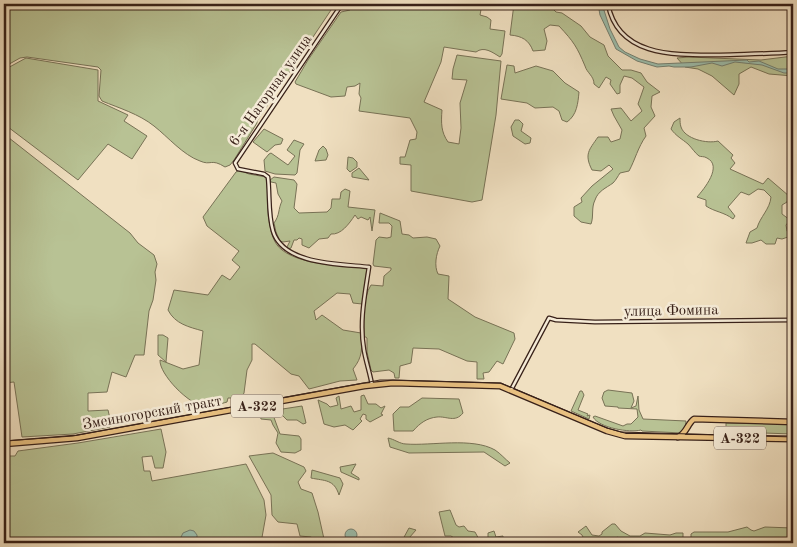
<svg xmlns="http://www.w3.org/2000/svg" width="797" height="547" font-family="'Old Standard TT',serif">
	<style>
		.green { fill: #b8c294; stroke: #787256 }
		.water { fill: #9cbeac; stroke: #747f71 }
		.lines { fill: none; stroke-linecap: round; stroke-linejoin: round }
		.secondary-casing { stroke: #382119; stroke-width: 5 }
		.highway-casing { stroke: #382119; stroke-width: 7 }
		.secondary { stroke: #f5ebd7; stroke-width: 2.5 }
		.highway { stroke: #e8c080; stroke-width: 4.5 }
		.tram { stroke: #382119; stroke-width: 1 }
		.labels { text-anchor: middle; stroke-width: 5; stroke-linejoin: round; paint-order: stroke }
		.shield { fill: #f5ebd7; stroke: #715e52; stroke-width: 1 }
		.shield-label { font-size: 14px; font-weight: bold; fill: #382119 }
		.street-label { font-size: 15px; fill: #382119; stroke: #f5ebd7 }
	</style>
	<rect width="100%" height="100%" fill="#f0e0c1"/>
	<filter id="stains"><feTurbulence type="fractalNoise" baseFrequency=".004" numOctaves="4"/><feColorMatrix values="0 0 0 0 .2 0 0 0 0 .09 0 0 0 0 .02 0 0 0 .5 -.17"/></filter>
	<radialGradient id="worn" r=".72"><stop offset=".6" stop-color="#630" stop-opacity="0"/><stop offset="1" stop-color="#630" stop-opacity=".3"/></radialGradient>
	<g class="green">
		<path d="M4,4h331l-78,117v2l-23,37 -4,5 -5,2c-14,-9 -14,-1 -25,-6 -17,-6 -32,-24 -46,-35 -15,-12 -35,-18 -52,-25l-3,-5 2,-26 -3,-3 -71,-10 -7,1 -16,9z"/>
		<path d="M353,4h129l-2,11 7,2 4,3 -1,9 15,2 -3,23 -2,3c-8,-5 -16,-11 -24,-5l-32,-5 -3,15 -17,40 18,8c-1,13 -1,22 6,32l11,2 2,-16 -1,-25 7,-23 -15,-1 1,-10 4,-14 44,6 -5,54 -14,85 -10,2 -61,-11v-26l-11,-1v-7h5l5,-17 6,-1 1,-7 -7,-14 -51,-7 2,-13 -2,-4 1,-11 -5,3 -8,1 -2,9 -14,1 -35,-13 -1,-2 13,-22 33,-48 9,-2z"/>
		<path d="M514,4h34l8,8 6,1 19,13 9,11 14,8 4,11 14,14h9l10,3 6,9 13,10 -8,4 -1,11 4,9 -11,12 2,8c-8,11 -11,24 -17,35l-9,2c-2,3 -4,7 -7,10 -7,5 -15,8 -18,17 -4,8 -1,16 -4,24l-10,-2 -7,-6v-9l8,-5 -1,-4 11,-12 21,-17 -4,-4 -8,6 -9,-1c-8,-16 -3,-20 6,-33h10l3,5 9,-3 2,-9 -8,-14 -3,-7 10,-1 10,13 11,-10 -4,-7 6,-17 -12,-9 -8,-2 -4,9v8l-3,1 -7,-10 1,-4 -5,-3 -7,11 -5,-4c0,-8 -7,-11 -9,-18 -8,-19 -11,-24 -26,-40l-9,-1 -6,4 3,12 -2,9 -12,1c-4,-11 -11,-15 -23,-16z"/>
		<polygon points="793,56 793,76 769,74 751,67 739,74 739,84 734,95 712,76 698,69 685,67 677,58 689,57 761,60"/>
		<polygon points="26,58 98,70 98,101 128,115 124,121 147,136 132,159 108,144 78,180 4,124 4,70"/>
		<path d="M507,65l7,1 1,7 21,-7 17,5 12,12 14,9c-1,11 -2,23 -12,30l-5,-2 -3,-9 -6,-4 -18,1 -8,-5 -26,-4z"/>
		<path d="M680,118c0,3 0,6 1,9 4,12 26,17 37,14l15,14 -2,3 4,5 -5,6 33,15 5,-6 21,18 -2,6 -5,3v9l8,6 -4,5 1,6 4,5 -9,3 -5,-1 -2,6h-9l-5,-4 -9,3h-6l4,-11 7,-4c3,-11 13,-19 14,-31l-7,-7 -6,-1 -9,6 -8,-3 -13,15 7,9 -2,3c-9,-7 -18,-7 -27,-13v-6l-9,-3c7,-8 26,-31 10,-39 -3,-2 -6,-1 -8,-2 -4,-3 -7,-8 -11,-12 -6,-5 -12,-8 -17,-15l3,-7z"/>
		<polygon points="515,120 519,120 523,124 521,131 531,138 530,143 525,144 513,136 511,127"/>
		<polygon points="264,129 283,139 281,144 275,145 267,152 253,142"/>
		<polygon points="4,134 130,233 138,243 154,255 157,264 155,272 156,280 153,300 149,311 144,355 135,355 126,377 112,372 107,392 88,393 88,411 108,410 111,423 110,427 73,434 22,437 14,382 4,383"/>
		<polygon points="294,140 304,144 300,150 297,173 295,175 275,174 265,171 264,160 269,154 271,153 288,165 295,156 287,150"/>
		<polygon points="323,146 326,149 328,155 326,160 315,161 319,150"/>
		<polygon points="348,157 353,158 357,162 357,167 350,172 347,169"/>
		<polygon points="359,168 369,180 352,177 352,173"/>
		<path d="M239,170l10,4 17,3c3,16 0,33 4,49 2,9 4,18 12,24 19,15 62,16 85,18l-5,36 -9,-1 -3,-9 -13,-1 -23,18 2,9 6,-5 21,15 18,3c1,15 2,24 -8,36l4,11 -17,1 -31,8 -10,-13 -8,-2 -36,-30h-3v16l-5,10 -3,23 -5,8 -5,-3h-6l-1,4c-7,2 -16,5 -23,4 -15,-1 -45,-32 -44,-46l23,9 16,-4 4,-34c-14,-4 -28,-7 -35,-21l6,-20 34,5 14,-20 8,5 10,-13 -8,-7 7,-9 -32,-25 -4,-9 33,-45z"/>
		<path d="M274,177l20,3 3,4 -3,24 5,5 28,-1 4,-4 1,-9h8l1,-7 4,-3 5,2 -2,16 27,3 -3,21 -2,-14 -2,3 -7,-3 -3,2 -3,-4c-6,9 -14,20 -24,19l-3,4 -9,1 -10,9 -7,-3v-6l-3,-1 -2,2h-3l-3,8 -2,1 -2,-2 3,-6 -7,1 -3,-1 -4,-9 -2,-9c6,-8 4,-14 8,-22l-4,-7 -2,-11 -5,-1 -1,-2z"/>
		<path d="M380,213l20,8 2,13 7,1 4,3 14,-1 9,2 4,7c-4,8 -6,20 -2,28l11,2 -1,23 27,18 39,16 1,6 -12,25 -6,-3 -8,11 -6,1 1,6h-7v-17l-10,-1 -28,-12 -26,-1 -2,15 -11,3 -1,12h-4l-1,-5 -5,-3 -16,2 -2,-2 -4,-18v-14l-3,-2c0,-16 -2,-37 7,-51l12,1 1,-10 7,-6v-2l-17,-2 -1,-2 3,-24 3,-3 8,1 4,-1 1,-11 -3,-3h-10z"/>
		<polygon points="158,335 163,335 168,338 166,362 158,355"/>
		<path d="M608,390l24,3 2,8 -3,7 5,-2 2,-10 1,14 4,9 43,2 -1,7 -3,5 -40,-2 -1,-1c-11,3 -42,-2 -48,-13l2,-1 28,10 4,-2h4l7,-7 -1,-8 -19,-1v-1l-13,-1 -3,-8 2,-6z"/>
		<polygon points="580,391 582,391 584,395 578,410 588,414 587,416 590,415 589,419 571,411"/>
		<polygon points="364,395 368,404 376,404 381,408 385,406 381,414 383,415 370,422 366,419 366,415 363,414 360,419 362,421 353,430 345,425 334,427 324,424 318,400 327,404 330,407 338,405 336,398 339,396 341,409 351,406 354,412 361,410 361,396"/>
		<path d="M422,398l37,1 4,14c-8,10 -16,3 -26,4 -10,1 -17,6 -24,14h-19l-1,-17 7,-7h9z"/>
		<polygon points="302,406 306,423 303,424 297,420 287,420 282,415 277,414 276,410"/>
		<polygon points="269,411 269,413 272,412 280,434 299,436 301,439 301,450 295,453 281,452 276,443 278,433 273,425 271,420 261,419 259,412"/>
		<polygon points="726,423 793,424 793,434 733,432 733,427 726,427"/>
		<polygon points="161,429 166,452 163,468 155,468 152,456 142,457 144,471 150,471 152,481 246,464 264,500 266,515 261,543 4,543 4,452 7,452 8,456 15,456 18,451 78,443"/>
		<path d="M388,438c6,1 12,6 18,6 25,2 66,-7 89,6 6,4 10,9 15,13l-5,3 -21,-14 -75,1 -19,-6z"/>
		<polygon points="273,453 304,467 306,471 298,482 301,489 312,493 318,512 324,539 337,543 317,542 311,537 300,536 297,524 278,522 272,515 271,495 249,456"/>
		<polygon points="356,464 351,473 359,478 359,480 341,472 340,467"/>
		<path d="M312,470l28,8 3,6 -4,11c-5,-16 -14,-14 -28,-17z"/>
		<polygon points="450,510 456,525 459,527 464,526 468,531 475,532 481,543 462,543 451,536 445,536 439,512"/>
		<polygon points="612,524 615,524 621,531 630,536 640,536 645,533 670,535 676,533 683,533 683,543 628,543 617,537 620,542 623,543 586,543 582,535 578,532 586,526 592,535 599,536 602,534 602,532"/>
		<polygon points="747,527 751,530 754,531 765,527 793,528 793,543 786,543 786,542 781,543 691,543 691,534 694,532 728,532"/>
		<polygon points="409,528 416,530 409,538 410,543 404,543 403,539"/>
		<polygon points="494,531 496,537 503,536 503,538 484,543 484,542 488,539 488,533"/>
	</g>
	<g class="water">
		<polygon points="598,4 602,4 610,29 619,47 625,52 640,59 658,64 747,60 749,62 759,61 778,69 793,69 793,73 784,73 762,65 735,62 722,66 712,63 691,67 674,67 669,66 657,67 637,61 616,49 600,15"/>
		<circle cx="351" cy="535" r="6"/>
		<polygon points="190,530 194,531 197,535 197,538 190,540 181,537 183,533"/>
	</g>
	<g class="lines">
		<g class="secondary-casing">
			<g id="secondary">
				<path d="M342,4l-107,159 3,6 26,5 4,3c2,18 0,37 5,54 10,34 68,33 96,36 -4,27 -10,55 -5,83 2,12 6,23 8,35"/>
				<path d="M608,4c10,54 69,51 112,51 24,-1 49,-1 73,-3"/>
				<polyline points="511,390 549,318 556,320 595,322 793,320"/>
			</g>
		</g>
		<g class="highway-casing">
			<g id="highway">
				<path d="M678,437c9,-4 9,-13 16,-18l99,3"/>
				<polyline points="4,444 77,438 364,386 393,383 500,386 607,431 625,436 793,439"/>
			</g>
		</g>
		<use href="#secondary" class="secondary"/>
		<use href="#highway" class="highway"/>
		<polyline class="tram" points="4,441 73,436 380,380 389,380 501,383 607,428 621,432 793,437"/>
	</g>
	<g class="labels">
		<g class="shield">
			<rect x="231" y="394.5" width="52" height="23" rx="4"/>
			<rect x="714" y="426.5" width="52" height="23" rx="4"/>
		</g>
		<g class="shield-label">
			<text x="257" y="411">А-322</text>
			<text x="740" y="443">А-322</text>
		</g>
		<g class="street-label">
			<text transform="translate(270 90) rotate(-55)" y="5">6-я Нагорная улица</text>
			<text transform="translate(671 310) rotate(-1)" y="5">улица Фомина</text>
			<text transform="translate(152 412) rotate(-10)" y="5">Змеиногорский тракт</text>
		</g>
	</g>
	<rect width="797" height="547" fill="none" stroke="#f0e0c1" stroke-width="20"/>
	<rect x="5" y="5" width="787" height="537" fill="none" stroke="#382119" stroke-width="2.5"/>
	<rect x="10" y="10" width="777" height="527" fill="none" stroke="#382119"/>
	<rect width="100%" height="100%" filter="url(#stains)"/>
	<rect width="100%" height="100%" fill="url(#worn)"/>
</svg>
